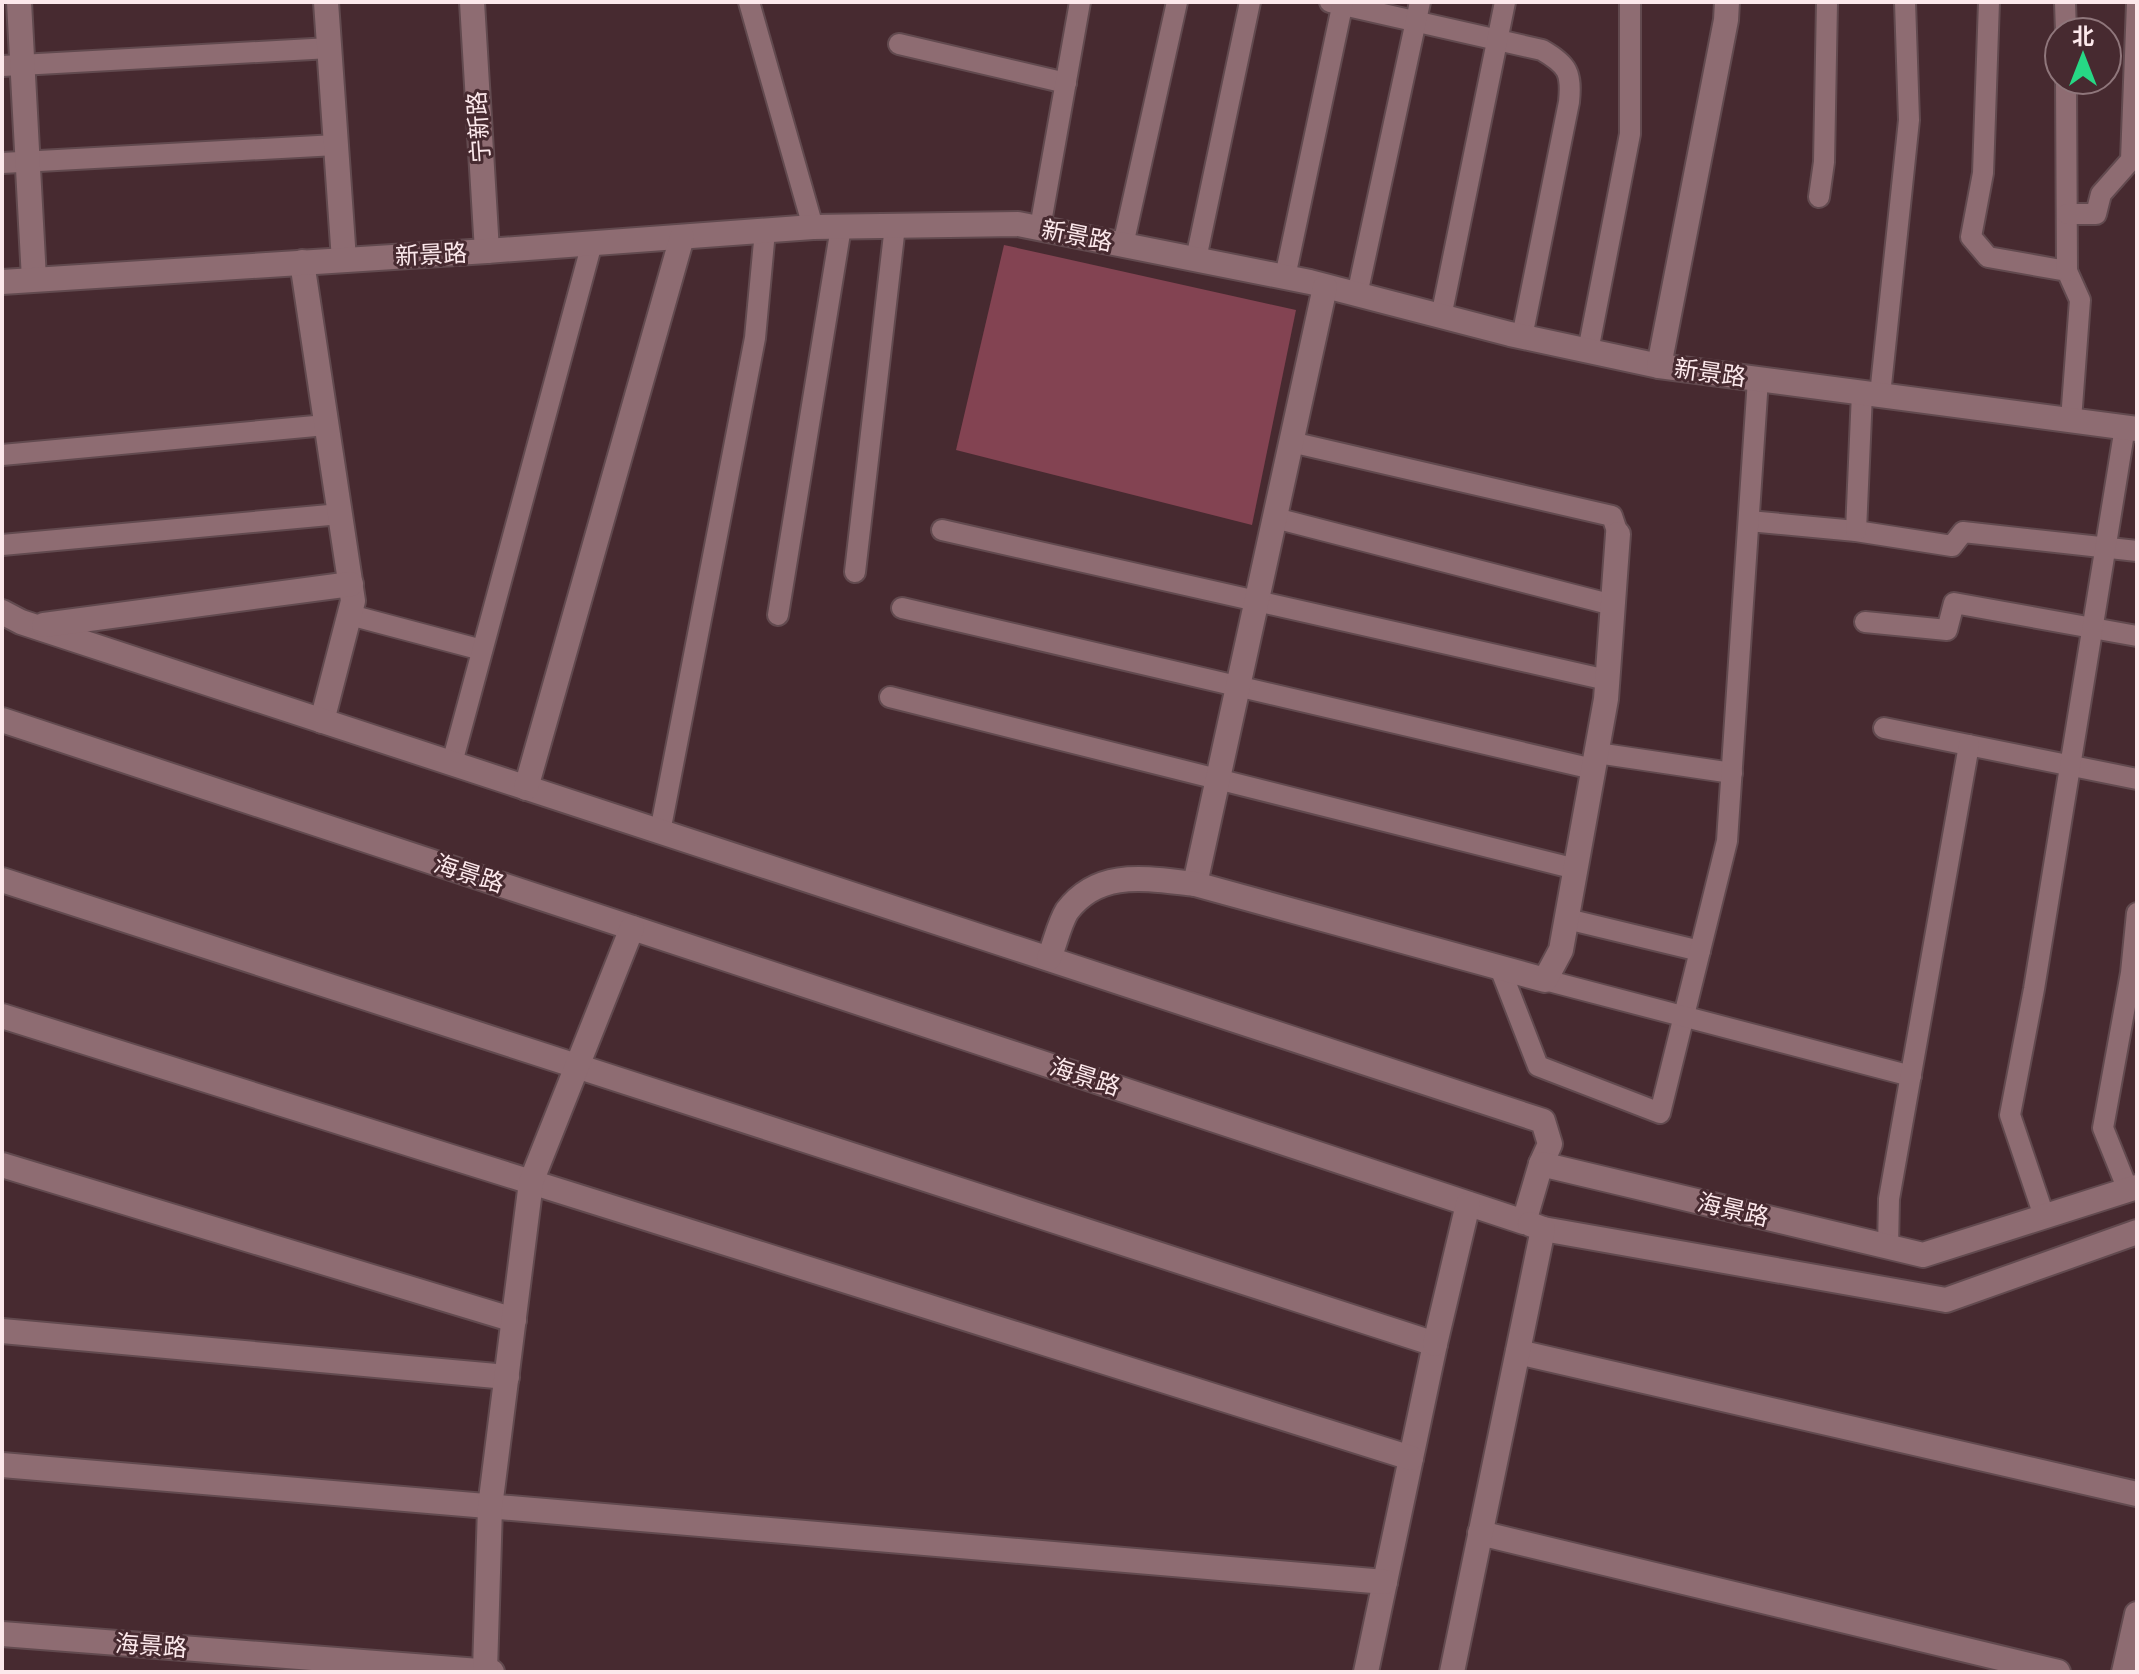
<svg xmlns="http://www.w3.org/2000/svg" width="2139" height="1674" font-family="Georgia,'Noto Sans SC',serif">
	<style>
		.green { fill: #834352 }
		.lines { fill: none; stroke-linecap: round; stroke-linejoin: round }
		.service-casing { stroke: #624a4f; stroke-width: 24 }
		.minor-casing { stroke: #624a4f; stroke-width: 28 }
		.service { stroke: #8e6c72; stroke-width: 20 }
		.minor { stroke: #8e6c72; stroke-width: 24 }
		.labels { text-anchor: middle; stroke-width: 6; stroke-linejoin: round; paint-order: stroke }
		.street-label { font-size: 24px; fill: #fce8eb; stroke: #472a30 }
	</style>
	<rect width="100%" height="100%" fill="#472a30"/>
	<polygon class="green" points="1004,245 1296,310 1252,525 956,450"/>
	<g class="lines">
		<g class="service-casing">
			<g id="service">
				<polyline points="749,2 813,227"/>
				<path d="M1330,2l212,48c26,15 30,23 27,52l-47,235"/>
				<polyline points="1989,2 1983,173 1971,237 1988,257 2067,271 2080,300 2071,420"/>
				<polyline points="2065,2 2066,32"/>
				<polyline points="899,44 1066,83"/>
				<polyline points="2,66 330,48"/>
				<polyline points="2066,80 2067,271"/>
				<polyline points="2,163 336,145"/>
				<polyline points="1819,197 1824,162 1827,2"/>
				<polyline points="2067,214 2096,214 2101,194 2131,160 2137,4"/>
				<polyline points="1040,228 1080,2"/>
				<polyline points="1123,245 1177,2"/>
				<polyline points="1196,259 1250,2"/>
				<polyline points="1285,277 1343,2"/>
				<polyline points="1357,295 1420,2"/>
				<polyline points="1441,317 1505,2"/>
				<polyline points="1588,351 1630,134 1630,2"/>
				<polyline points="1880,395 1909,120 1905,2"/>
				<polyline points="1291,442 1612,516 1618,534"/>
				<polyline points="2,455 326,425"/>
				<polyline points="1275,518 1613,605"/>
				<polyline points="1749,521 1856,531 1952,546 1963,532 2137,551"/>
				<polyline points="942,530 1607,680"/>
				<polyline points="1856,531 1862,393"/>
				<polyline points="2,545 340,514"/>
				<polyline points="855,572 895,226"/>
				<polyline points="902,608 1593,769"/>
				<polyline points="350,615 482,650"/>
				<polyline points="778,615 841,227"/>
				<polyline points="1865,622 1947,630 1954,603 2137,636"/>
				<polyline points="890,697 1576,869"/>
				<polyline points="1884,728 2137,779"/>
				<polyline points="1597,753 1732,773"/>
				<polyline points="452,763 592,243"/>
				<polyline points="660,832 755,338 765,231"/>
				<polyline points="1567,919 1700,951"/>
				<polyline points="1500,968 1538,1066 1660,1113 1727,841 1758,379"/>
				<polyline points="1545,980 1911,1076"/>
				<polyline points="2128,1190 2103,1128 2131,973 2137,913"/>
				<polyline points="2044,1216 2010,1115 2034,989 2125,427"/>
				<polyline points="1888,1247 1889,1199 1969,745"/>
			</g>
		</g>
		<g class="minor-casing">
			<g id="minor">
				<polyline points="19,2 34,279"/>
				<polyline points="326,2 344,260"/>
				<polyline points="472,2 487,251"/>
				<polyline points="302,262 353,601 322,721"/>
				<polyline points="2,282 487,251 813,227 1018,224 1310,282 1510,334 1659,366 2137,429"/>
				<polyline points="1659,366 1726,20 1727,2"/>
				<polyline points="2,612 21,622 1543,1121 1550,1144 1541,1164"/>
				<polyline points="44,625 351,584"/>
				<polyline points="2,720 1524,1222 1541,1164 1923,1255 2137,1187"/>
				<polyline points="526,788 682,237"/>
				<polyline points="2,880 1435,1344 1366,1672"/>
				<polyline points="1195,884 1325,287"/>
				<path d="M1049,958c6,-14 10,-34 18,-47 32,-43 81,-32 128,-27l350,96 16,-30 45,-251 12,-165"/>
				<polyline points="2,1016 1411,1458"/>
				<polyline points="2,1165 514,1320"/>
				<polyline points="1543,1229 1946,1300 2137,1232"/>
				<polyline points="2,1331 507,1377"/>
				<polyline points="1435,1344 1468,1204"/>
				<polyline points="1518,1352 2137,1494"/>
				<polyline points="2,1465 1385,1582"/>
				<polyline points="1480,1533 2058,1672"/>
				<polyline points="2,1634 492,1672"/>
				<polyline points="485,1671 490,1507 531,1182 632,928"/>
				<polyline points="1452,1672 1543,1229 1530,1224"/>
				<polyline points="2124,1672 2137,1614"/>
			</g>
		</g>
		<use href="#service" class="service"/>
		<use href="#minor" class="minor"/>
	</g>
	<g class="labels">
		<g class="street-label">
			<text transform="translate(479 127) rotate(-94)" y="8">宁新路</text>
			<text transform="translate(1077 236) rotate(11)" y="8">新景路</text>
			<text transform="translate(431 255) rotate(-3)" y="8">新景路</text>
			<text transform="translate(1710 373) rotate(8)" y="8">新景路</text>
			<text transform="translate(469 874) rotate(18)" y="8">海景路</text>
			<text transform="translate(1085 1077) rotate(18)" y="8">海景路</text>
			<text transform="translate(1733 1210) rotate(13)" y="8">海景路</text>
			<text transform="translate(151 1646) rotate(4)" y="8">海景路</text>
		</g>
	</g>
	<rect width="2139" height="1674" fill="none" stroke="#fce8eb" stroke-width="8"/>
	<g transform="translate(2083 56)"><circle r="38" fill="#472a30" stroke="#8f767b" stroke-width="2"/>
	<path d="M0-6L14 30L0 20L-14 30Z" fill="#27d885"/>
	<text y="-12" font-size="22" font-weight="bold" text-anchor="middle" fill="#fce8eb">北</text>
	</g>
</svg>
